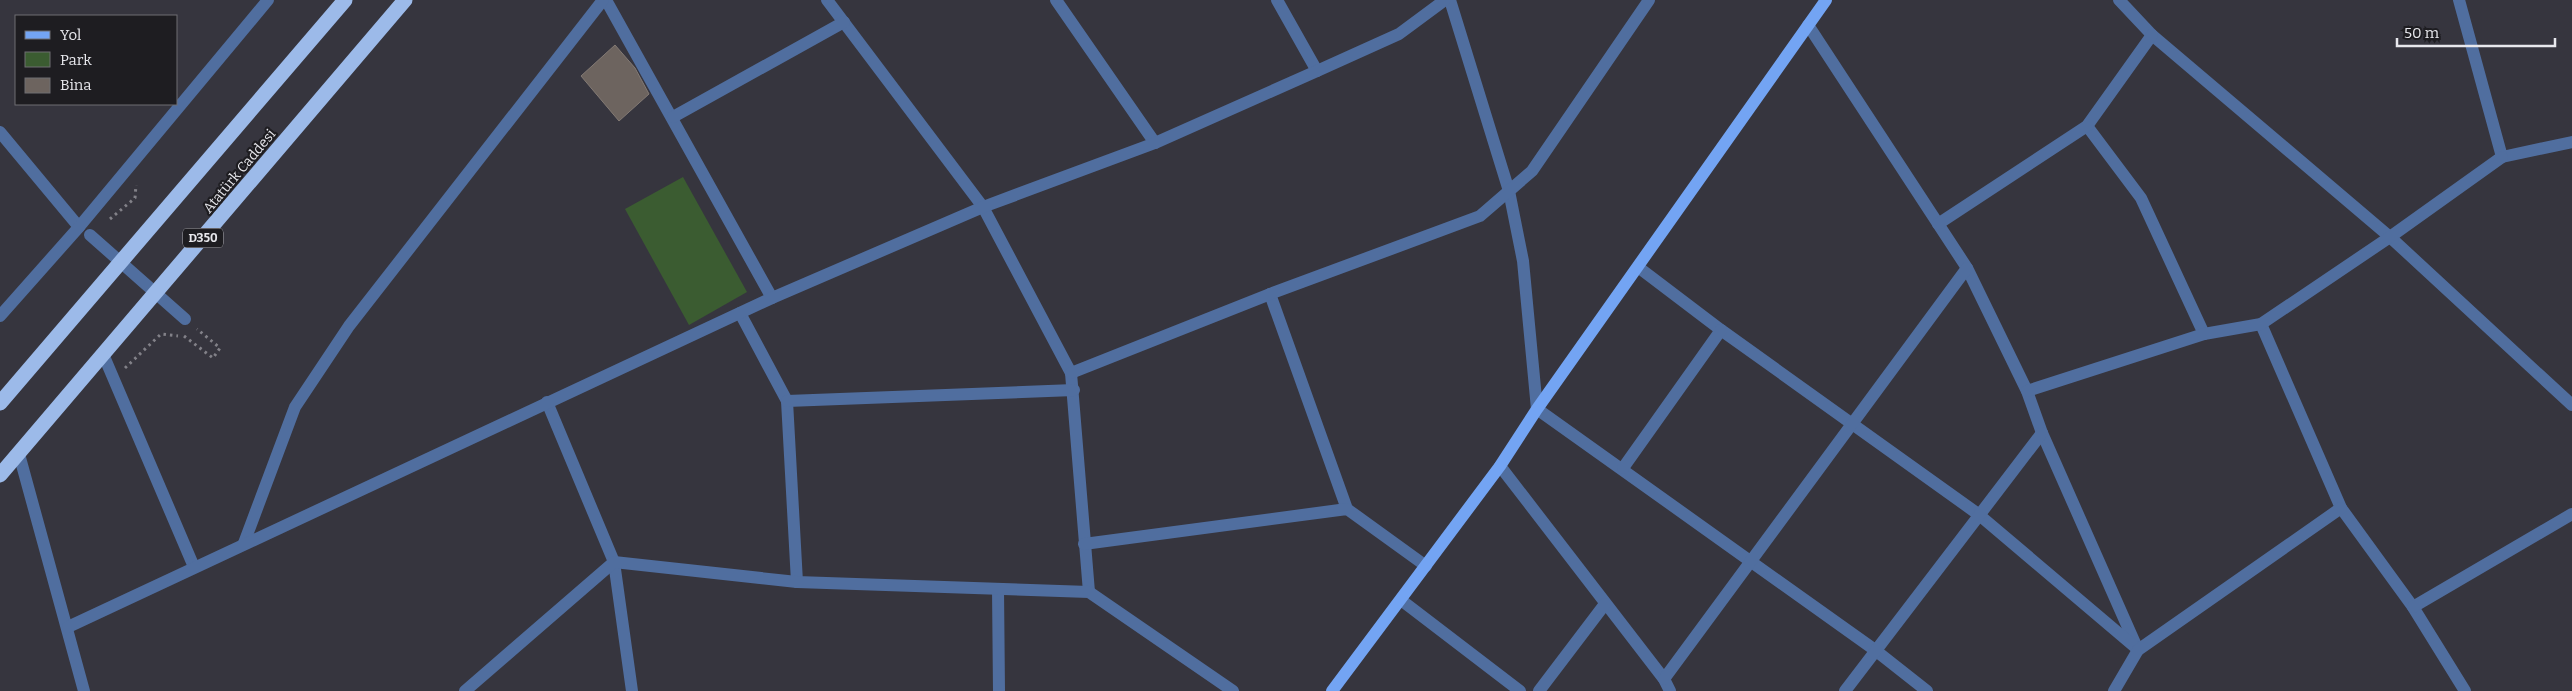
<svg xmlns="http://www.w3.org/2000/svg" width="2572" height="691" font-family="Bitter,serif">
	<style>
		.green { fill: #3b5c31 }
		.building { fill: #6d645f; stroke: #837a74 }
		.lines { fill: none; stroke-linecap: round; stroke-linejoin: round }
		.path { stroke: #828188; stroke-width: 3; stroke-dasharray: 2.5 4; stroke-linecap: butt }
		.minor { stroke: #506e9f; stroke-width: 12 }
		.major { stroke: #73a4f3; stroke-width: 12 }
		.highway { stroke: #9cbae9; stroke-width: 15 }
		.labels { text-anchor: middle; stroke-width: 4.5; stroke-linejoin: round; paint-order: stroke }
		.shield { fill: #1e1d21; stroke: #ababb0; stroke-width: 1 }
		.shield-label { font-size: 12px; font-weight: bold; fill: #e8e8ed }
		.street-label { font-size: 14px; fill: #e8e8ed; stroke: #1e1d21 }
	</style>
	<rect width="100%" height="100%" fill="#36353e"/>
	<polygon class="green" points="683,177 747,292 689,325 625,209"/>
	<polygon class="building" points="615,45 635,68 649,94 619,121 581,76"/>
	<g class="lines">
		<g class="path">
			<polyline points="110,219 135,198 136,185"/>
			<polyline points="184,336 213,358 220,348 197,329"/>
			<polyline points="125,368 161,334 178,336"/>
		</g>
		<g class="minor">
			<polyline points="606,0 772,298"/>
			<polyline points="827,0 983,207 1071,373 1089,592"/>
			<polyline points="1056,0 1155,143"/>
			<polyline points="1277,0 1317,71"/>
			<polyline points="1450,0 1509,191 1523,261 1537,409 1875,650 1927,691"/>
			<polyline points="2119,0 2152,35 2390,237 2572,405"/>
			<polyline points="2459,0 2502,157 2572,142"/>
			<polyline points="1808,25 1967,268 2027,391 2042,433 2138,650"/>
			<polyline points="673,117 844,22"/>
			<polyline points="2087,126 2141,198 2204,334"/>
			<polyline points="0,132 79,227"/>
			<polyline points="1938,224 2087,126 2152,35"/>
			<polyline points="90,235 185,319"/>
			<polyline points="1638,267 1721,330 1978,514 2135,647"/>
			<polyline points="1270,294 1347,509"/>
			<polyline points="740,313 787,401 797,582"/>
			<polyline points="0,316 79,227 268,0"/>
			<polyline points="2261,324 2341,508 2413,607 2465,691"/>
			<polyline points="103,354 194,567"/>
			<polyline points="1071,373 1270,294 1480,216 1532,171 1649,0"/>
			<polyline points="2027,391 2204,334 2261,324 2390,237 2502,157"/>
			<polyline points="787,401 1074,390"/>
			<polyline points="547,402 614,562 632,691"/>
			<polyline points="19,454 84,691"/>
			<polyline points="1500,466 1664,679 1670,691"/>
			<polyline points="1623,468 1721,330"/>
			<polyline points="244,543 295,407 349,326 603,0"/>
			<polyline points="1084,544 1347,509 1426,566"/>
			<polyline points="998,589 999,691"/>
			<polyline points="1401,600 1520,691"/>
			<polyline points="2413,607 2572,514"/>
			<polyline points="68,627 772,298 983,207 1155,143 1317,71 1399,34 1445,0"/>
			<polyline points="1664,679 1967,268"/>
			<polyline points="465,691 614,562 797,582 1089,592 1233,691"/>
			<polyline points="1539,691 1605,604"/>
			<polyline points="1845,691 2042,433"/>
			<polyline points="2114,691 2138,650 2341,508"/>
		</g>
		<polyline class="major" points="1332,691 1500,466 1537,409 1826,0"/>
		<g class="highway">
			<polyline points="0,403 345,0"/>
			<polyline points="0,475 405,0"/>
		</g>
	</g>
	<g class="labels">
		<rect class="shield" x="183" y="228.5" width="40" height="19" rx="4"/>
		<g class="shield-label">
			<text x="203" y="242">D350</text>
		</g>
		<g class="street-label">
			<text transform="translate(239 171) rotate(-50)" y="5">Atatürk Caddesi</text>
		</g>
	</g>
	<rect x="15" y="15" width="162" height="90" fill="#1e1d21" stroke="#6f6e73"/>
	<rect x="25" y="31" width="25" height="8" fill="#73a4f3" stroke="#6f6e73"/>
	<text x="60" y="40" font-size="15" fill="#e8e8ed">Yol</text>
	<rect x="25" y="52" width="25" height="15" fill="#3b5c31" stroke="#6f6e73"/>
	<text x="60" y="65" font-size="15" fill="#e8e8ed">Park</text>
	<rect x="25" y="78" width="25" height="15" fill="#6d645f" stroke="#6f6e73"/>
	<text x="60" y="90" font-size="15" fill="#e8e8ed">Bina</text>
	<path d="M2397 38v8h158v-8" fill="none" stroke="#e8e8ed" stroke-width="2.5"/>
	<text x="2404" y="38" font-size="15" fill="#e8e8ed" stroke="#1e1d21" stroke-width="4" paint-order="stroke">50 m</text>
</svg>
